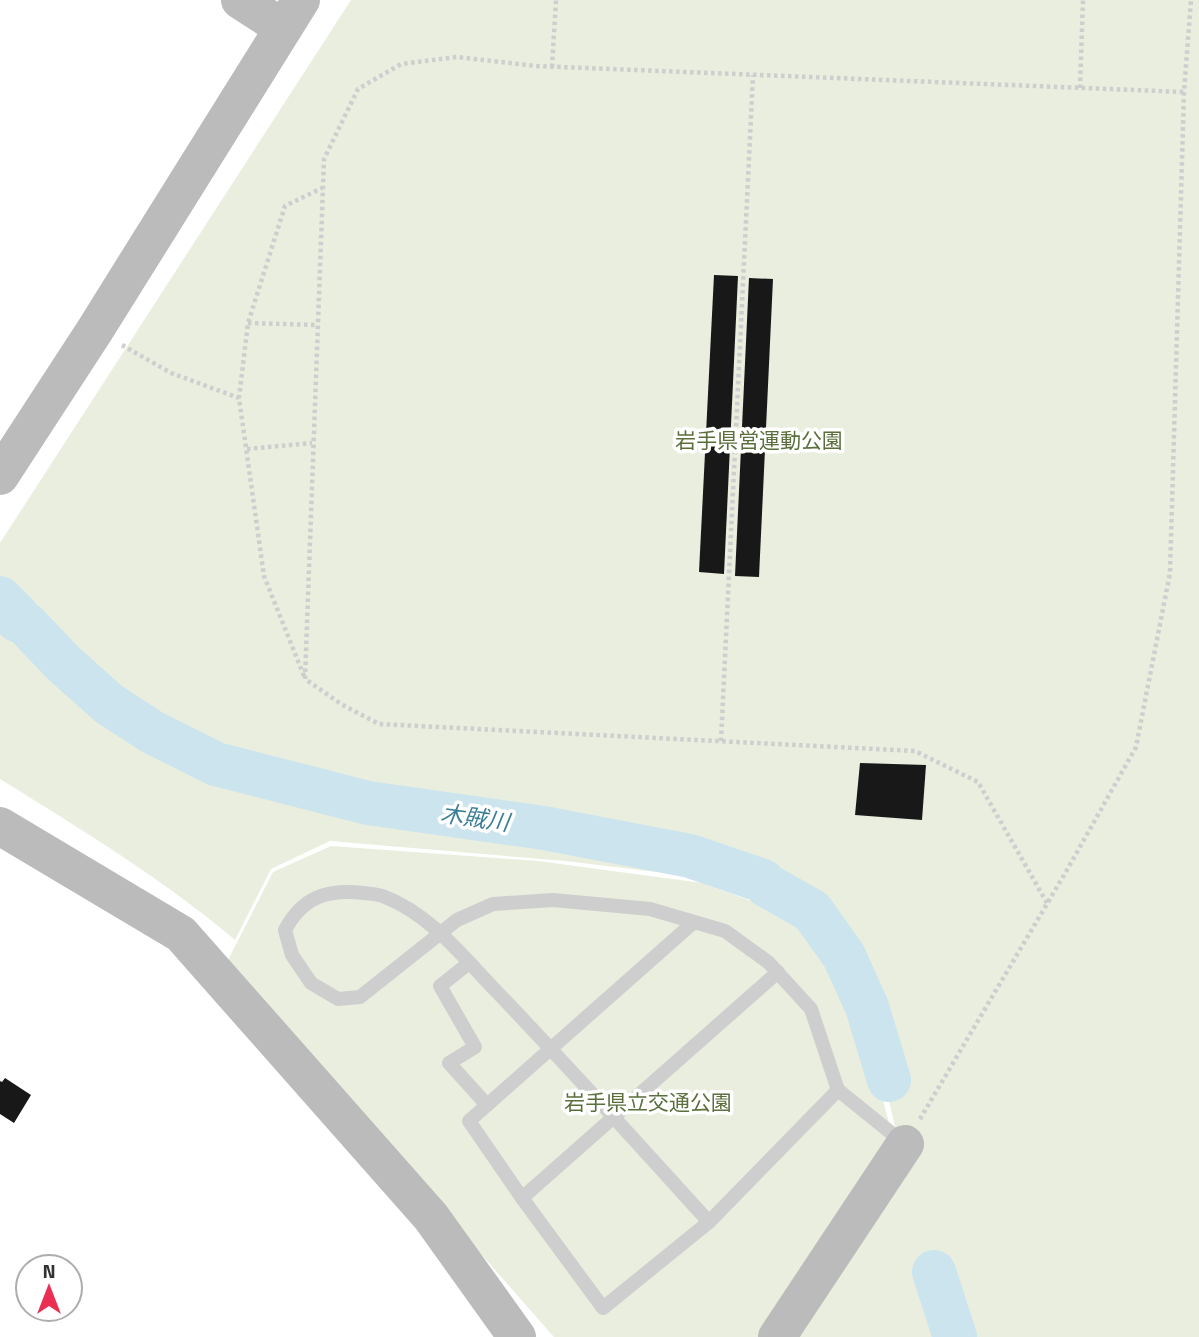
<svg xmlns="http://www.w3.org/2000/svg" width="1199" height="1337" font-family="'Titillium Web','Noto Sans JP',sans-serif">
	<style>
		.green { fill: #e9eedf }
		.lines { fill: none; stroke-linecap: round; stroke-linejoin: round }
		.river { stroke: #cbe4ee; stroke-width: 44 }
		.building { fill: #181818 }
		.path { stroke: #cecece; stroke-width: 4.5; stroke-dasharray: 3.5 3.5; stroke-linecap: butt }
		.lane { stroke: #cecece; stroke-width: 14 }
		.secondary { stroke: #bbb; stroke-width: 38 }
		.labels { text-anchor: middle; stroke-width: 7; stroke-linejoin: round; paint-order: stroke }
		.park-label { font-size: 21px; fill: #5a6f3c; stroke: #fff }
		.water-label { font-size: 23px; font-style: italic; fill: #3b7e97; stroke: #fff }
	</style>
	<rect width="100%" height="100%" fill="#fff"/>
	<g class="green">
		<path d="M351,0h848v1337h-414l112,-202 -16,-67 -53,-147 -130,-44 -133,-16 -235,-20 -59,28 -36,71c-73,-62 -155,-111 -235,-161v-236z"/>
		<polygon points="331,846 538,861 702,883 823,927 862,1021 892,1134 770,1337 554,1337 226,964 273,872"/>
	</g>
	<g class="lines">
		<g class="river">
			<polyline points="0,598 17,615 17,620 26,624 63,663 109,704 152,732 216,764 368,803 544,828 690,856 763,881 766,885 812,911 844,956 867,1007 889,1080"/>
			<polyline points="934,1272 955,1337"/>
		</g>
	</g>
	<g class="building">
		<polygon points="714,275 738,276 724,574 699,572"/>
		<polygon points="749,278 773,279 759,577 735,576"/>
		<polygon points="860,763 926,765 922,820 855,815"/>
		<polygon points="5,1078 31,1095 14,1123 0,1114 0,1081 2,1082"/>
	</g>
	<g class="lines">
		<g class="path">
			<polyline points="552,67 556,0"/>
			<polyline points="1080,88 1083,0"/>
			<polyline points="248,323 317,325"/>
			<polyline points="122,345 171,373 239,398"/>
			<polyline points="247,449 312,443"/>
			<polyline points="304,676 264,576 239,398 248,323 285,206 322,188"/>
			<polyline points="721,741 753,75"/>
			<polyline points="1047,903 978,782 915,751 379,724 341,704 305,679 324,159 358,89 401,64 457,57 536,66 1184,92"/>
			<polyline points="920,1119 1067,870 1136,747 1170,573 1184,92 1191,0"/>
		</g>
		<g class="lane">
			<polyline points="694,922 469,1121 522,1198 603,1308 709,1222 838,1090"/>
			<polyline points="469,963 440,986 475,1047 449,1063 487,1105"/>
			<polyline points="522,1198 778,972"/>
			<path d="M709,1222c-70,-77 -140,-155 -212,-230 -34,-35 -66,-77 -112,-95 -6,-3 -14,-3 -21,-4 -36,-4 -61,3 -79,37l7,25 19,28 27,16 22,-2 97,-77 36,-16 60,-4 97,9 75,22 43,31 43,47 27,81 67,54"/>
		</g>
		<g class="secondary">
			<polyline points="240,0 283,28"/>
			<polyline points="0,476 95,330 301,0"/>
			<polyline points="0,826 181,934 431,1217 517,1337"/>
			<polyline points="777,1337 905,1144"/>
		</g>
	</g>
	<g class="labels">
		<g class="park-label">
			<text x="759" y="448">岩手県営運動公園</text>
			<text x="648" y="1110">岩手県立交通公園</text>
		</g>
		<g class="water-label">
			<text transform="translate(475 818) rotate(8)" y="8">木賊川</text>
		</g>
	</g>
	<g transform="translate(49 1288)"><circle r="33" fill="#ffffff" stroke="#adadad" stroke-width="2"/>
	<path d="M0-5L12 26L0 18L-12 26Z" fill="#eb2f53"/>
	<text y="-10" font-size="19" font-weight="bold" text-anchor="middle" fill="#313131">N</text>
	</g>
</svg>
